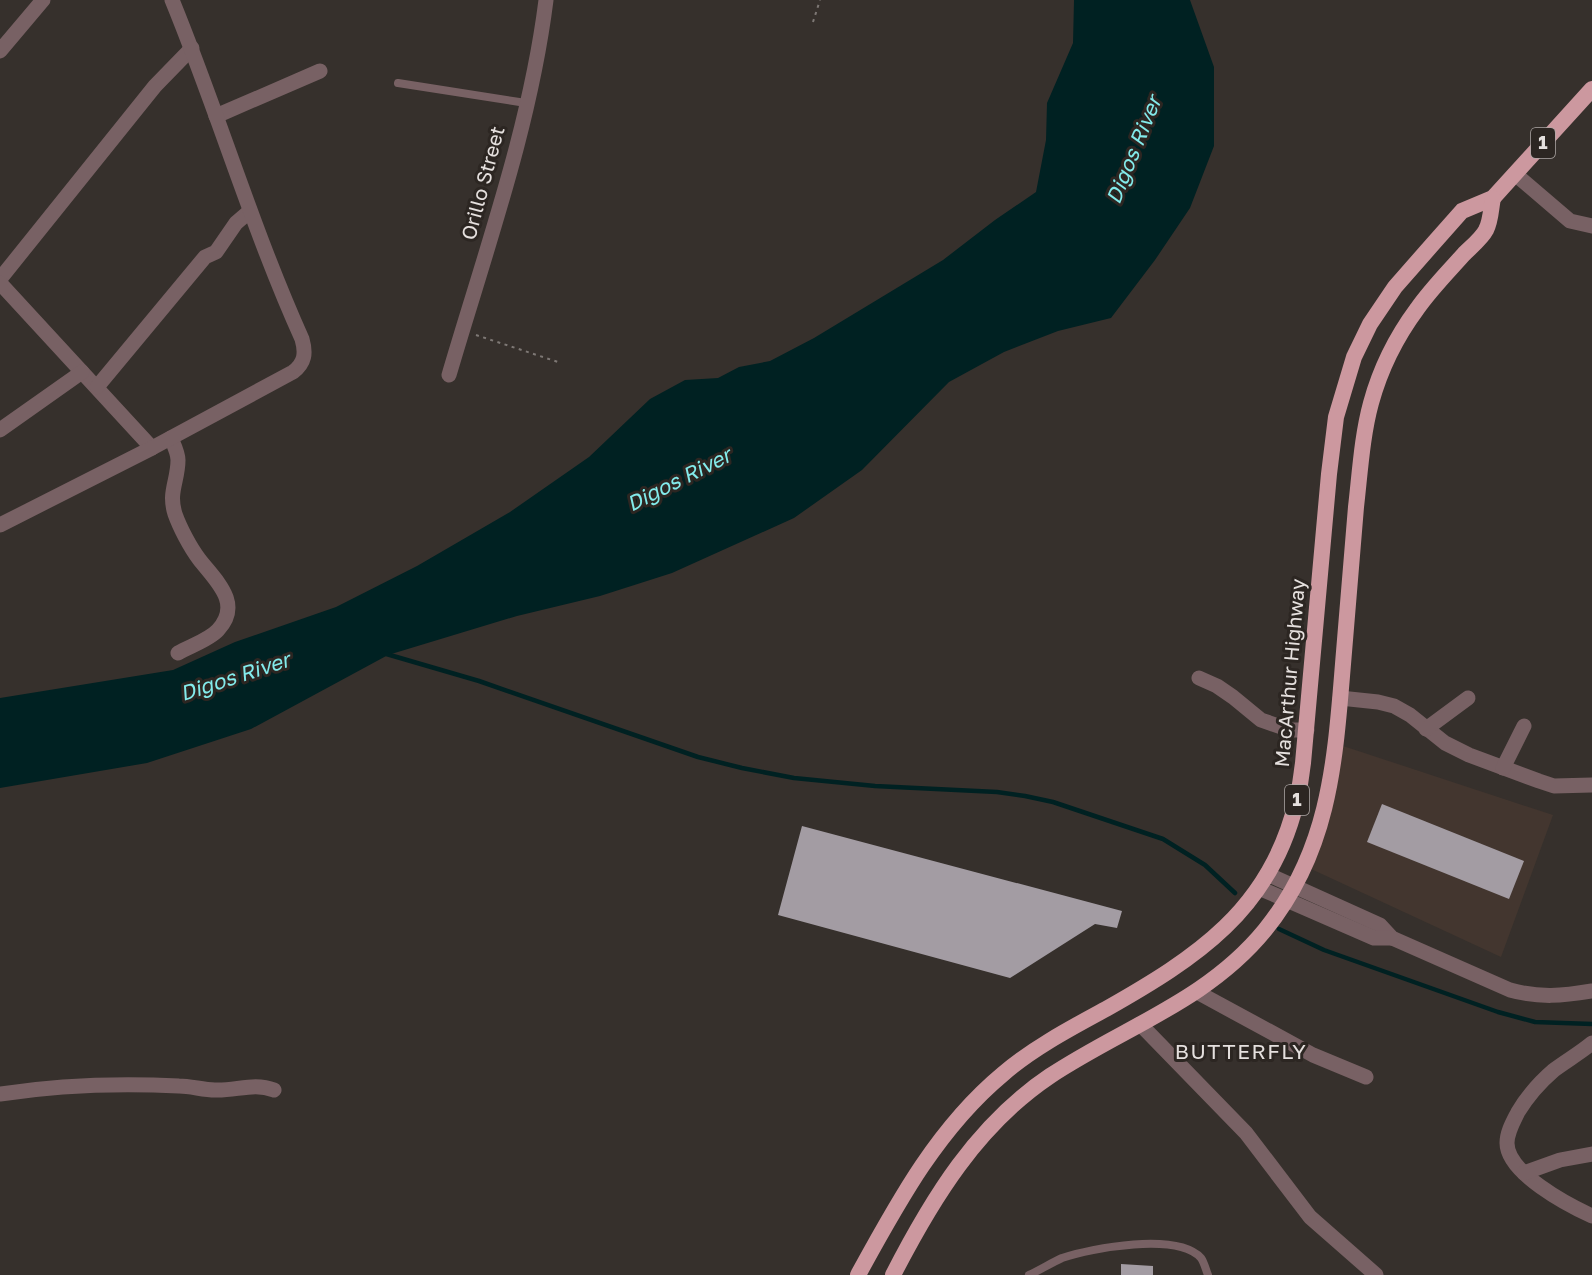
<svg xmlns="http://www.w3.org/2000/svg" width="1592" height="1275" font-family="'Golos Text',sans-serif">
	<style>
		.built { fill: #43362f }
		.water { fill: #002122 }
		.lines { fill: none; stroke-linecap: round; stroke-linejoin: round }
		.stream { stroke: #002122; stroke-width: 4.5 }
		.building { fill: #a39ca3 }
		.path { stroke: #7e7875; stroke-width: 2; stroke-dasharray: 3 4.5; stroke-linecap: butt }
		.service { stroke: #786164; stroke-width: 8 }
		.minor { stroke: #786164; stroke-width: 15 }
		.trunk { stroke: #cc989f; stroke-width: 16 }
		.labels { text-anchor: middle; stroke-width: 6; stroke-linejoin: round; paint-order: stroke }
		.shield { fill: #2c2622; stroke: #aea8a6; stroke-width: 1.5 }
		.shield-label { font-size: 18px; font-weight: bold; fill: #e5e0de }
		.street-label { font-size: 20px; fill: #e5e0de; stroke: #2c2622 }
		.water-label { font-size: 21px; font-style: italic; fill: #83ebeb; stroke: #2c2622 }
		.neighbourhood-label { font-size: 21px; letter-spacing: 1.5px; fill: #e5e0de; stroke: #2c2622 }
	</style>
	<rect width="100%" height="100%" fill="#36302c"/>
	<polygon class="built" points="1340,745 1553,815 1501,957 1309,868"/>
	<polygon class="water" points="1074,0 1190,0 1214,67 1214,146 1190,208 1155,260 1111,318 1058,331 1004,352 949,382 862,470 794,518 672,573 600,596 517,616 388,655 251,729 147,763 0,788 0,698 173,670 235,642 336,607 417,566 510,512 589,457 650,399 685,380 718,378 739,367 770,361 814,338 943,260 995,220 1036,192 1046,140 1047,103 1073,43"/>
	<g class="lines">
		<g class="stream">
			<polyline points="383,653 479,681 698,757 742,768 794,778 875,786 997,792 1025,796 1053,802 1163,839 1205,865 1235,893"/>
			<polyline points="1279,929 1324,950 1498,1012 1535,1022 1592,1024"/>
		</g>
	</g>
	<g class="building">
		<polygon points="1382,804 1524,861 1509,899 1367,842"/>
		<polygon points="802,826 1122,911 1117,928 1095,924 1010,978 778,915"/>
		<polygon points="1121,1264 1153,1266 1153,1275 1121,1275"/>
	</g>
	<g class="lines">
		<g class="path">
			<polyline points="813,22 820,0"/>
			<polyline points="476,335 558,362"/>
		</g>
		<g class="service">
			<polyline points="398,83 526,103"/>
			<path d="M1029,1275c11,-5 22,-12 33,-17 30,-10 115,-26 139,0 3,4 5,12 7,17"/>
		</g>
		<g class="minor">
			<polyline points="0,51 43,0"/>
			<polyline points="216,116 320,71"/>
			<polyline points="1515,174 1570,221 1592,226"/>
			<polyline points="0,279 155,86 192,48"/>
			<polyline points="0,283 152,448"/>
			<path d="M449,375c36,-123 81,-247 97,-375"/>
			<polyline points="97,387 205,257 216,252 236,223 250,211"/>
			<polyline points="0,430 82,372"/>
			<path d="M171,438c3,7 7,15 7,22 0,21 -10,32 -3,54 5,14 15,33 24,45 16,21 44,44 19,71 -9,10 -28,16 -40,23"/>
			<path d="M0,525l152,-77 141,-76c12,-9 13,-19 9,-33 -50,-111 -84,-227 -130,-339"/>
			<polyline points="1199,678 1217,686 1233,697 1261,720 1290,730 1307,730"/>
			<polyline points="1340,698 1378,702 1394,706 1410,715 1445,743 1469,755 1539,781 1554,786 1592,785"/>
			<polyline points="1426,729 1468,698"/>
			<polyline points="1503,768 1524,726"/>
			<path d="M1267,874l113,51 12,13 118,52c29,8 53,6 82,1"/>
			<polyline points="1259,888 1374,938 1392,938"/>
			<polyline points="1197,992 1313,1055 1366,1077"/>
			<polyline points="1140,1024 1246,1133 1310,1217 1376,1275"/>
			<path d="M1592,1043c-12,10 -26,18 -38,27 -14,12 -27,27 -36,42 -5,10 -11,20 -11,31 0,30 61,62 85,73"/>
			<path d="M0,1094c59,-9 119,-11 179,-8 12,0 24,4 36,4 21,1 39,-8 59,0"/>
			<polyline points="1524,1173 1560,1160 1592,1154"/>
		</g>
		<g class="trunk">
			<path d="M858,1275c40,-73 80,-147 145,-201 30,-26 68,-46 103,-65 90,-51 164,-99 190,-206 4,-13 5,-27 7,-40l26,-289 7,-57 18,-60 16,-33 25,-37 36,-41 31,-35 31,-13 99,-109"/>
			<path d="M893,1275c39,-76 84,-150 157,-199 74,-49 157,-75 215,-146 65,-80 70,-169 78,-266 4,-53 9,-105 13,-157 4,-35 6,-71 15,-104 9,-33 26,-67 46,-94 14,-20 31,-37 47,-55 7,-7 18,-16 22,-24 5,-9 5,-23 7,-32"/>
		</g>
	</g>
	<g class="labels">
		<g class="shield">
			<rect x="1531" y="128" width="24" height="30" rx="4.5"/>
			<rect x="1285" y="785" width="24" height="30" rx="4.5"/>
		</g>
		<g class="shield-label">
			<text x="1543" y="149">1</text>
			<text x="1297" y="806">1</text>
		</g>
		<g class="street-label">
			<text transform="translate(483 183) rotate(-75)" y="7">Orillo Street</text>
			<text transform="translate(1290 673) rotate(-85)" y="7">MacArthur Highway</text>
		</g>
		<g class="water-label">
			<text transform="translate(1134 150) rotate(-68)" y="7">Digos River</text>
			<text transform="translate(679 480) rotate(-27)" y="7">Digos River</text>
			<text transform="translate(235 677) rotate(-18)" y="7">Digos River</text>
		</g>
		<g class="neighbourhood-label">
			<text x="1241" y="1059">BUTTERFLY</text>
		</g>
	</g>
</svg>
